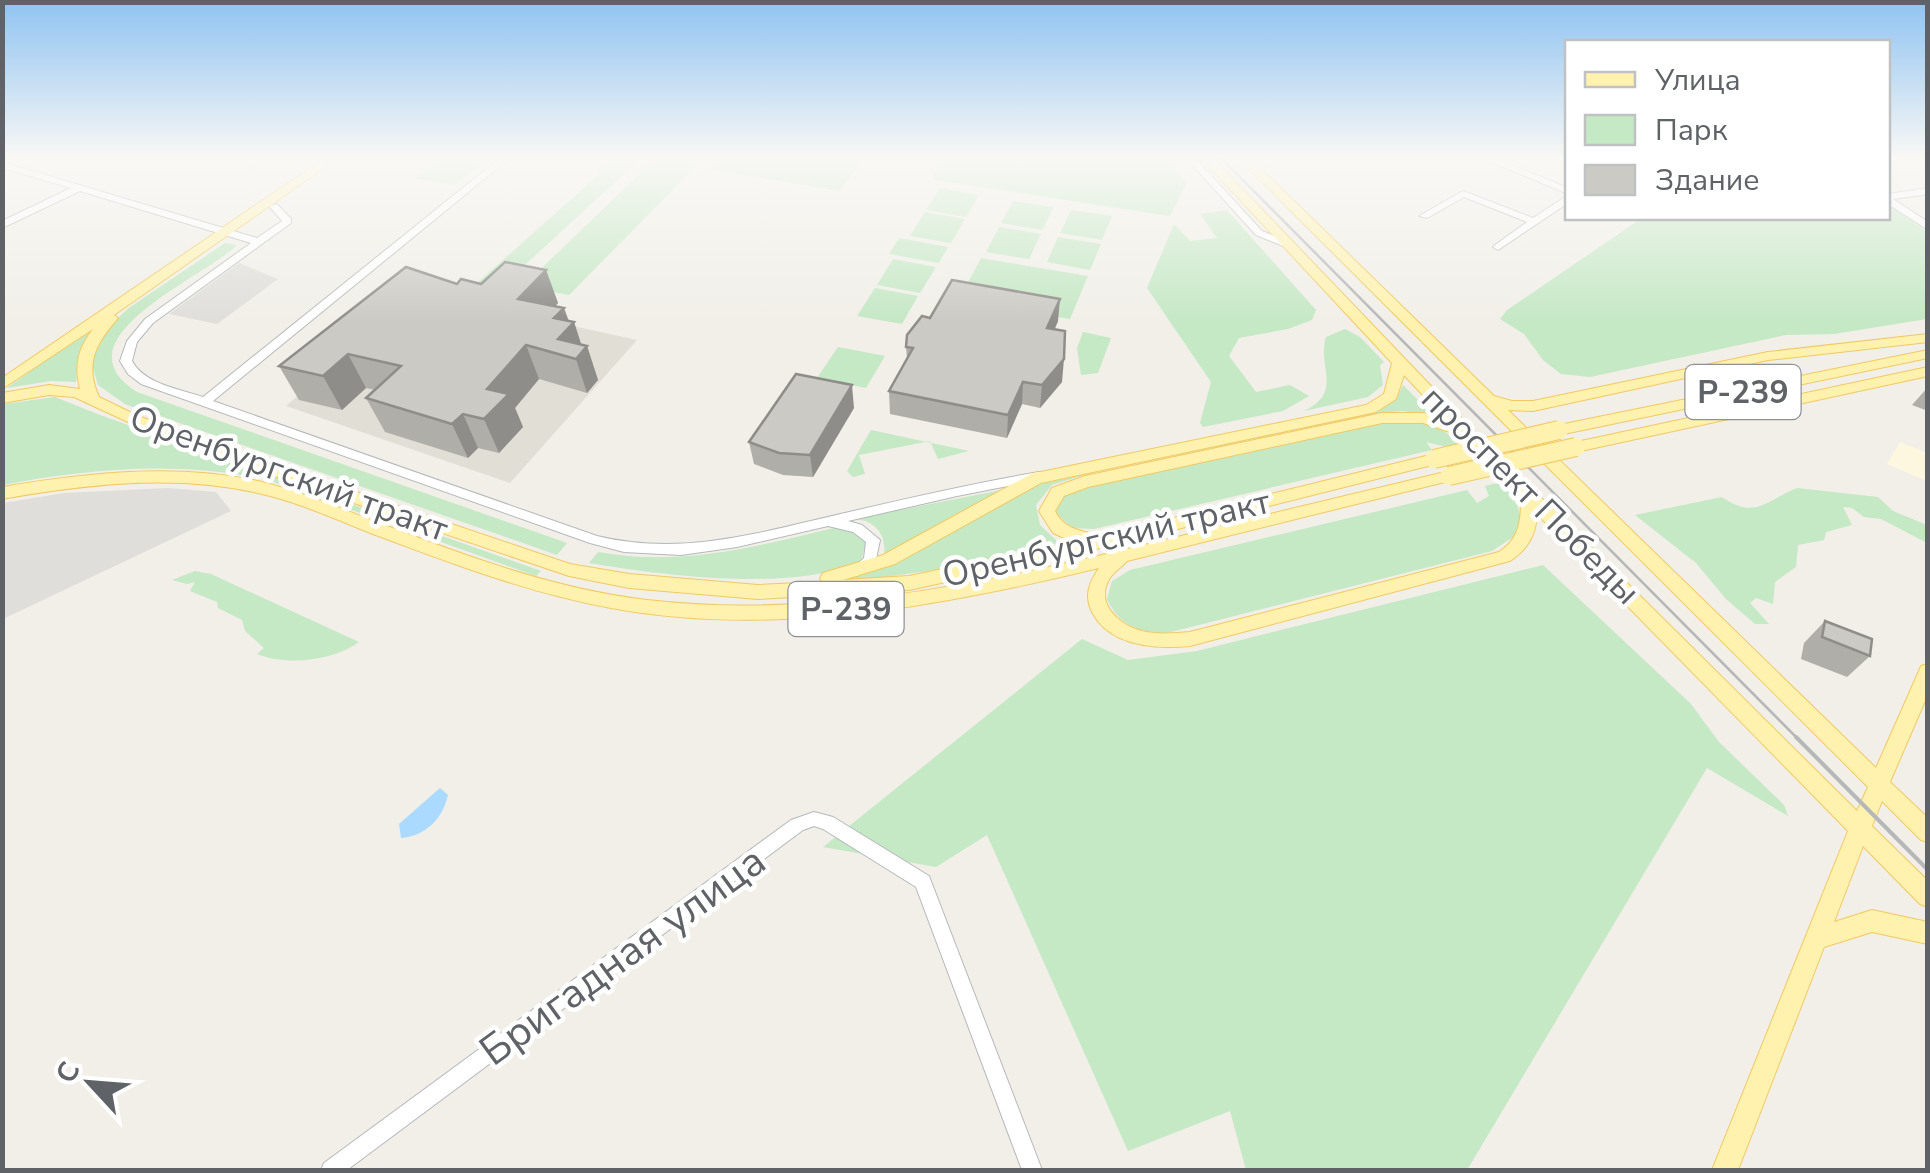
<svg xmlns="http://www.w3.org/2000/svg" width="1930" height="1173" font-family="'Nunito Sans',sans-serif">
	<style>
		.commercial { fill: #fef7e0 }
		.industrial { fill: #e0deda }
		.education { fill: #e1ded6 }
		.green { fill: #c5e8c5 }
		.water { fill: #aadaff }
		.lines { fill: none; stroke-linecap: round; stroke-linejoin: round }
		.minor-casing { stroke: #b5b8bc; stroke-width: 2 }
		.major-casing { stroke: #f2c960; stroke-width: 2 }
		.minor { fill: #fff; fill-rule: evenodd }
		.major { fill: #fff2af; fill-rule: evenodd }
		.tram-far1 { stroke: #b6b7b8; stroke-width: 2.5 }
		.tram { stroke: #b6b7b8; stroke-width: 4 }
		.major-bridge-casing { stroke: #f2c960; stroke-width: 20; stroke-linecap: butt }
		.major-bridge { stroke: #fff2af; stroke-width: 18 }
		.wall { fill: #afaea9 }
		.shaded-wall { fill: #8f8d8a }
		.building { fill: #cccac5; stroke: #8f8d8a; stroke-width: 2.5 }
		.labels { text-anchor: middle; stroke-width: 9; stroke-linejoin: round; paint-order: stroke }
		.shield { fill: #fff; stroke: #8f9295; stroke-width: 2.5 }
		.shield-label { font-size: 32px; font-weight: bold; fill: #5f6368 }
		.street-label { font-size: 35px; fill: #5f6368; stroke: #fff }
		.near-street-label { font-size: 42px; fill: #5f6368; stroke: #fff }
	</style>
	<rect width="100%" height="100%" fill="#f1efe8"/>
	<polygon class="commercial" points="1900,442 1927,453 1927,481 1887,464"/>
	<g class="industrial">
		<polygon points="239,263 278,279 217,324 169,314"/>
		<polygon points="168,488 216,492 231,511 3,619 3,503 64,493"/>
	</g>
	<polygon class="education" points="420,290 486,307 637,340 510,483 286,406"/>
	<g class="green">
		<polygon points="440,158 486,158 488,159 455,185 414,178"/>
		<polygon points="656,158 704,158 569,295 523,286"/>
		<polygon points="718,158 865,158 839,191 708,169"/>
		<polygon points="944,158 1165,158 1187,183 1170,216 934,180 932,176"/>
		<polygon points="616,159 636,163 490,297 467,292"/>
		<polygon points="940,188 979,195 966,217 926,210"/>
		<polygon points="1013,201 1054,207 1042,230 1001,223"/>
		<polygon points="1888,204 1927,232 1927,319 1834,334 1786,335 1590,377 1561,374 1543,360 1524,334 1500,319 1507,310 1642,218 1888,218"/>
		<polygon points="1071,210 1112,216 1102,240 1060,233"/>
		<polygon points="1227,210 1316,310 1312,320 1288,329 1239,338 1229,356 1256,392 1290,385 1309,396 1283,411 1203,427 1200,423 1211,382 1147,288 1174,224 1190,241 1217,238 1200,214"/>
		<polygon points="925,212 965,219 951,243 910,236"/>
		<polygon points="999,227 1041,234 1029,259 986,252"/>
		<polygon points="1058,237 1101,244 1090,270 1047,262"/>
		<polygon points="899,238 948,247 939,263 889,254"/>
		<path d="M225,243l12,2c-33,33 -184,94 -100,147l430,151 -10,12 -432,-151 -27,-19 -7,-24 20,-37 19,-17z"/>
		<polygon points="981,258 1088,276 1070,319 959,299"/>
		<polygon points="893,259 936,267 920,293 877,285"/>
		<polygon points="875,288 918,296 902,324 857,316"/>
		<polygon points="101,321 79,353 76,382 51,381 7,388"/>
		<path d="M1345,329l15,8 24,25 -4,3 3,20 -15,12 -64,14c40,-19 13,-43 22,-74z"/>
		<polygon points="1083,332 1111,338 1098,373 1081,375 1077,348"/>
		<polygon points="838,347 885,356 866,388 817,378"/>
		<polygon points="1403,385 1434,416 1403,411 1377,413 1121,467 1375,412 1396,399"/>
		<path d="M55,397l45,18 441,156 -5,5 -265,-95c-85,-21 -183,-13 -268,4v-81z"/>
		<polygon points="1395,418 1438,427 1461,444 1447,447 1426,442 1432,450 1094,529 1072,528 1055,512 1060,497 1073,490"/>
		<polygon points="871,430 969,451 938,459 930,441 859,455 865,474 853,477 847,471"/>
		<polygon points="1087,474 1052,485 1036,505 1040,525 1059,543 949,568 835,584 894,564 1035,485"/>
		<path d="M1501,482c17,17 21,28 17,52l-26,17 -325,82c-27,1 -49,-9 -60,-34l5,-18 18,-11 337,-80 10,13 12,-7 -4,-10z"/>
		<path d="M1797,488l81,9 15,14 34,14v18l-46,-24 -17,-2 -12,-9 -9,-1 9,18 -26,7 -2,8 -26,5 -2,22 -21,15 -2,22 -17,-6 -6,5 19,21h-14l-29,-25 -30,-36 -61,-48 87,-18c33,23 43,4 75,-9z"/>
		<path d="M1002,490l-118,66c3,-22 -9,-36 -31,-37z"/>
		<path d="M834,528h14l19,11 -6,22c-67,32 -200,14 -272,2l9,-11c82,15 156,-5 236,-24z"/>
		<polygon points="1543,565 1691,704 1719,742 1784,805 1788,816 1707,768 1467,1170 1246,1170 1230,1111 1128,1151 987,835 936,867 823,847 1082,639 1128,660 1197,651"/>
		<path d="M195,571l16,3 148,68c-26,19 -73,24 -102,12l7,-6 -19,-17 -3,-11 -24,-12 -1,-6 -27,-11 5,-9 -8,2 -15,-4z"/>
	</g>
	<path class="water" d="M440,788l8,7c-5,23 -22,41 -47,43l-2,-14z"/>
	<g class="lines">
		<g class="minor-casing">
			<g id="minor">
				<path d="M500,158h10l-297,243 384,135c87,21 164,-4 248,-23 64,-15 129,-30 194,-41l6,4 -6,4 -82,16 -109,25 14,4 18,15 -5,24 -18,12 -7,-5 14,-13 2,-16 -13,-10 -25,-6 -91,21 -56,8 -57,-3 -34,-9 -449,-159 -13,-10 -8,-13 7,-20 18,-22 106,-76 -171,-52 -78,37v-7l69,-33 -69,-20v-6l255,76 25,-17 -13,-15 8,-2 14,15v4l-138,100 -16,19 -5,19c12,23 48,28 71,36z"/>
				<polygon points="1186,158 1195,158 1262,231 1294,244 1294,248 1288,248 1256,235"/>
				<polygon points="1482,158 1495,158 1568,188 1568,194"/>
				<polygon points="1928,188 1928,194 1893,199 1928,222 1928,230 1888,204 1888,194"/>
				<polygon points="1463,191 1533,218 1568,195 1568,203 1498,250 1493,247 1495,245 1527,222 1464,197 1427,218 1419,216"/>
				<polygon points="814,812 833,817 929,876 1042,1170 1022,1170 916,887 823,829 814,826 803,830 347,1170 321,1170 324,1163 791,820"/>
			</g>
		</g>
		<g class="major-casing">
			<g id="major">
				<path d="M325,158h13l-224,157 4,3c-22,25 -34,46 -19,79l39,19 148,52 284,96 59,10 129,11 64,-3 -2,-4 3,-5 60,-18 148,-81 335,-69 18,-11 8,-31 -191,-205h12l260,272 384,381 11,-24 -630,-629h12l244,238 18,5h21l235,-49 160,-18v8l-160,18 -235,51 -25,-1 368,358 43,-97 2,-5 7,-2v30l-38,88 38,36v24l-7,-2 -39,-39 -10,25 56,55v26l-8,-3 -57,-58 -29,76 38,-12 56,12v22l-56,-12 -48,15 -86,223h-26l136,-339 -311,-317c-1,21 -9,35 -27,47l-320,85c-34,3 -80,1 -98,-34 -8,-16 -3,-30 7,-44 -158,38 -326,70 -488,40 -82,-15 -161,-45 -238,-74 -38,-15 -75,-32 -115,-41 -84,-19 -171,-9 -256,6v-12c85,-14 171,-24 256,-6 42,10 81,27 121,42 87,33 175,66 268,77 179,21 358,-21 530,-63 91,-23 181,-44 272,-66l8,5 -8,5 -322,80c-5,6 -13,11 -17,17 -16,25 9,47 32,53 15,4 32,2 48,1l309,-80c21,-14 22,-31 22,-55l-60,-61 -38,-13h-41l-294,64 -24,9 -9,15c10,20 27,19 45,25l334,-82 8,5 -2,4 -330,83 -201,44 -151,9 -129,-11 -60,-12 -295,-100 -146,-54 -54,-25 -25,-2 -47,8v-10l47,-8 31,4c-6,-23 -2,-41 13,-60l-91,60v-11zM1404,375l43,46 -23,-8h-42l-297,63 -33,12 -13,23 14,22 20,9 -164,34 -66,4 52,-16 146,-81 335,-71 20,-13z"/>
				<polygon points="1928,350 1928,358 1559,435 1551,430 1559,425"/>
				<polygon points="1928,367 1928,376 1576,452 1568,447 1576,442"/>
			</g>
		</g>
		<use href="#minor" class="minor"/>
		<use href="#major" class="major"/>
		<polyline class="tram-far1" points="1221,158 1798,739"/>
		<polyline class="tram" points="1796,737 1928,870"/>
		<g class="major-bridge-casing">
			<g id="major-bridge">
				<polyline points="1434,459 1559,430"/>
				<polyline points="1449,476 1576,447"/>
			</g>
		</g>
		<use href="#major-bridge" class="major-bridge"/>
	</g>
	<g class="wall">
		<polygon points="546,270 558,303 555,306 564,308 569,321 574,322 581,344 587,346 598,380 587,393 539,379 515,408 523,427 499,453 478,448 468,458 385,432 366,398 375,390 366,388 342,410 299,400 279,366 457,284 481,284"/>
		<polygon points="1058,321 1055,329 1062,382 1040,408 1022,404 1007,438 890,414 889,391 907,359 906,347"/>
		<polygon points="1928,387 1928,411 1912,405"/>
		<polygon points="854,408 813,477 783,475 754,464 749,442"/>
		<polygon points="1825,621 1870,656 1847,677 1801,659 1804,643"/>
	</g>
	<g class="shaded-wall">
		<polygon points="546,270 558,303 531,332 518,299"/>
		<polygon points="1060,299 1058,321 1045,350 1047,328"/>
		<polygon points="564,308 570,326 574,322 583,350 587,346 598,380 587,393 576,359 564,356 554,318"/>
		<polygon points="526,345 539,379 515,408 523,427 499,453 484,419 487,389"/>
		<polygon points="348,354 366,388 342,410 323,376"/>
		<polygon points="1064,359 1062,382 1040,408 1042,385"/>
		<polygon points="1023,382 1022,404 1007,438 1008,415"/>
		<polygon points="852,385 854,408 813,477 810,455"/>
		<polygon points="463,414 478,448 468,458 452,424"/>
	</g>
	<g class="building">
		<polygon points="505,262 546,270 518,299 564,308 554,318 574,322 558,339 587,346 576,359 526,345 487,389 509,394 484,419 463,414 452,424 366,398 401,366 348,354 323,376 279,366 406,267 457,284 461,279 481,284"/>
		<polygon points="952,280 1060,299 1047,328 1065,331 1064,359 1042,385 1023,382 1008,415 889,391 913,348 906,347 907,335 922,316 930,318"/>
		<polygon points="796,374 852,385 810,455 779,453 749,442"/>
		<polygon points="1825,621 1872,639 1870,656 1822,637"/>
	</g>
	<linearGradient id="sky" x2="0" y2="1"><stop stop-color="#8fc3f1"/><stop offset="0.49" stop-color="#f9f8f5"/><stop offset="1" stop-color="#f9f8f5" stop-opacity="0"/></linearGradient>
	<rect width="1930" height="323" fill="url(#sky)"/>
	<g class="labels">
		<g class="shield">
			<rect x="1685.5" y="365" width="115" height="54" rx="8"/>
			<rect x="788.5" y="582" width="115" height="54" rx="8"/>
		</g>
		<g class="shield-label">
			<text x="1743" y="403">Р-239</text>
			<text x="846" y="620">Р-239</text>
		</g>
		<g class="street-label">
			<text transform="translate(289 473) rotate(20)" y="12">Оренбургский тракт</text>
			<text transform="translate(1531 495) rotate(45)" y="12">проспект Победы</text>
			<text transform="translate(1106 538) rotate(-13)" y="12">Оренбургский тракт</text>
		</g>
		<g class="near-street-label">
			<text transform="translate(622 955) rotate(-36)" y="15">Бригадная улица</text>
		</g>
	</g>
	<rect width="1930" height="1173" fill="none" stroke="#5f6368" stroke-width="10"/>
	<rect x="1565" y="40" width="325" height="180" fill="#ffffff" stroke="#bfc1c3" stroke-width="2.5"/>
	<rect x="1585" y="72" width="50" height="15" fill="#fff2af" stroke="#bfc1c3" stroke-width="2.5"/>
	<text x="1655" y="90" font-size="30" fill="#5f6368">Улица</text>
	<rect x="1585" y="115" width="50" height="30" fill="#c5e8c5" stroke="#bfc1c3" stroke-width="2.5"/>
	<text x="1655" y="140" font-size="30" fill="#5f6368">Парк</text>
	<rect x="1585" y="165" width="50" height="30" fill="#cccac5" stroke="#bfc1c3" stroke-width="2.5"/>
	<text x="1655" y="190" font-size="30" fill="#5f6368">Здание</text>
	<g transform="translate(90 1083) rotate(296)" stroke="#ffffff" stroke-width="8" paint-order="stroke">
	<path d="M0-8L18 38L0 25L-18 38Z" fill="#5f6368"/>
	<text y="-15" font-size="28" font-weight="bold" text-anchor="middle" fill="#5f6368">С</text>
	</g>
</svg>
